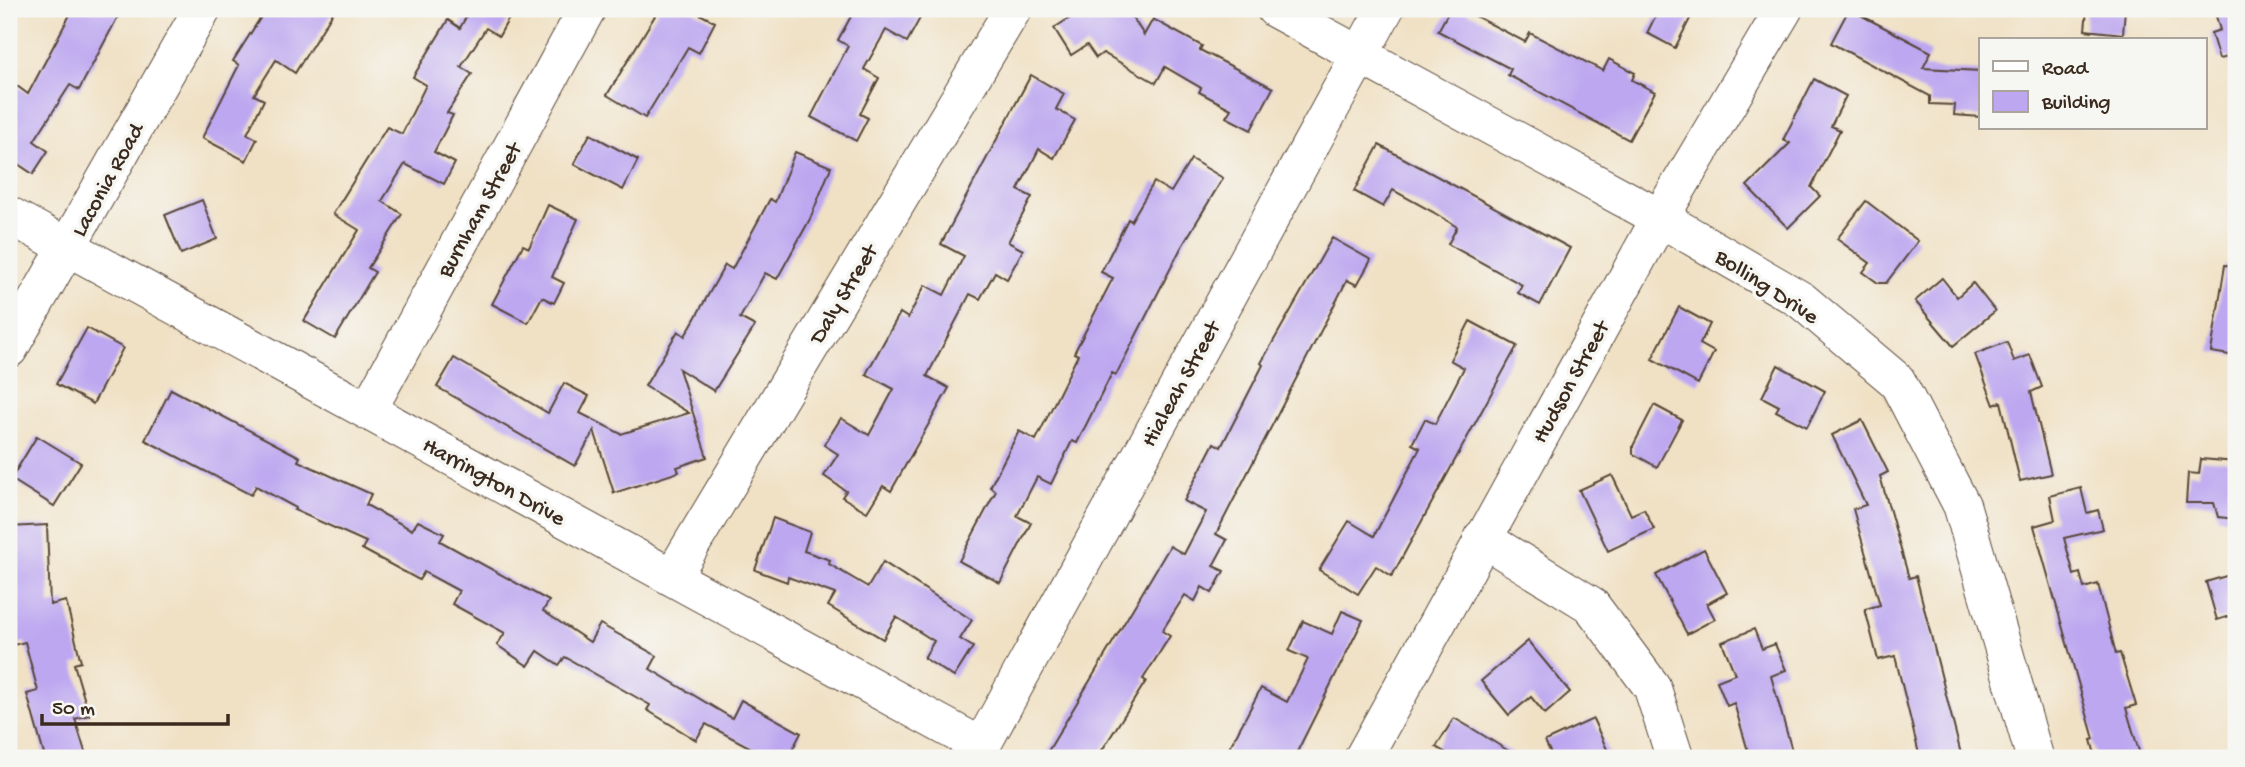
<svg xmlns="http://www.w3.org/2000/svg" width="2245" height="767" font-family="'Gochi Hand',sans-serif">
	<style>
		.building { fill: #bda7f0 }
		.lines { fill: none; stroke-linecap: round; stroke-linejoin: round }
		.minor-casing { stroke: #564537; stroke-width: 39 }
		.minor { stroke: #fff; stroke-width: 37 }
		.labels { text-anchor: middle; stroke-width: 7; stroke-linejoin: round; paint-order: stroke }
		.street-label { font-size: 23px; fill: #3b2a1e; stroke: #f6f6f2 }
	</style>
	<rect width="100%" height="100%" fill="#f6f6f2"/>
	<filter id="ink" filterUnits="userSpaceOnUse"><feTurbulence type="fractalNoise" baseFrequency=".0143" numOctaves="2"/><feDisplacementMap in="SourceGraphic" scale="14" xChannelSelector="R" yChannelSelector="G"/><feConvolveMatrix kernelMatrix="1 2 1 2 8 2 1 2 1" color-interpolation-filters="sRGB"/></filter>
	<filter id="wash" filterUnits="userSpaceOnUse"><feTurbulence type="fractalNoise" baseFrequency=".00686" numOctaves="4" result="noise"/><feDisplacementMap in="SourceGraphic" scale="28" xChannelSelector="R" yChannelSelector="G"/><feGaussianBlur stdDeviation="1.57" result="paint"/><feColorMatrix in="noise" values="0 0 0 0 0 0 0 0 0 0 0 0 0 0 0 0 0 1.4 0 .05"/><feComposite in="paint" operator="in"/></filter>
	<g filter="url(#wash)">
		<rect width="100%" height="100%" fill="#f0e1c5"/>
		<g id="blocks">
			<g class="building">
				<polygon points="73,9 122,9 79,90 70,85 34,141 48,151 33,174 9,158 9,99 17,86 28,94"/>
				<polygon points="266,9 335,9 295,73 276,60 254,95 264,100 247,134 257,139 246,161 202,138 239,65 233,61"/>
				<polygon points="451,9 514,9 499,36 486,28 461,67 472,74 447,113 453,115 434,152 455,163 444,184 405,164 382,201 402,214 368,268 375,272 335,339 304,321 359,230 333,214 387,127 402,134 426,85 413,77 448,20 460,28 466,17"/>
				<polygon points="659,9 690,9 715,22 699,53 688,47 645,118 607,95"/>
				<polygon points="849,9 925,9 907,42 886,30 864,69 879,78 860,114 868,118 856,141 811,117 848,46 838,40 854,11"/>
				<polygon points="1084,9 1127,9 1144,35 1153,19 1202,46 1200,50 1273,88 1251,130 1226,117 1231,109 1199,92 1201,88 1165,67 1156,83 1103,53 1096,58 1087,45 1071,55 1054,28"/>
				<polygon points="1450,9 1462,9 1525,42 1530,33 1603,71 1609,59 1635,73 1632,80 1655,92 1629,140 1508,75 1511,69 1438,31"/>
				<polygon points="1659,9 1695,9 1675,48 1647,33"/>
				<polygon points="1849,9 1931,52 1923,68 1981,71 1981,117 1954,115 1955,105 1930,104 1930,96 1831,43"/>
				<polygon points="2087,9 2125,9 2123,34 2085,30"/>
				<polygon points="2214,9 2236,9 2236,65 2231,66 2228,57 2219,59 2211,33 2220,30"/>
				<polygon points="1031,75 1064,94 1056,109 1075,120 1054,158 1039,149 1018,190 1032,197 1008,242 1023,250 1007,279 995,272 980,299 970,294 927,376 949,388 891,491 883,486 867,512 842,497 846,491 824,476 838,454 824,445 841,418 869,435 894,389 866,374 900,313 908,318 925,285 944,295 964,256 941,244"/>
				<polygon points="1814,79 1846,96 1831,126 1840,130 1811,187 1820,196 1788,228 1747,186 1790,143 1783,140"/>
				<polygon points="590,134 638,160 623,190 574,164"/>
				<polygon points="1379,145 1570,248 1540,305 1518,293 1522,285 1448,244 1457,227 1433,212 1393,190 1383,207 1354,191"/>
				<polygon points="795,152 831,167 810,219 777,279 765,273 740,318 755,326 714,391 679,369 707,457 677,467 679,472 614,493 594,430 575,466 437,387 454,358 548,413 564,383 589,396 580,413 621,434 689,413 645,386 678,331 685,336 725,265 732,269 770,199 775,202"/>
				<polygon points="1191,159 1223,178 1181,248 1116,375 1112,373 1077,443 1072,441 1051,484 1037,477 1017,516 1031,523 1000,583 959,561 996,491 990,487 1019,431 1036,440 1078,355 1074,353 1113,278 1101,272 1128,219 1131,221 1154,182 1171,192"/>
				<polygon points="202,200 217,239 181,254 165,215"/>
				<polygon points="1866,201 1918,241 1886,283 1878,283 1863,272 1870,263 1837,239"/>
				<polygon points="548,205 578,219 552,277 564,283 554,303 542,297 528,323 492,304 523,245 529,248"/>
				<polygon points="1332,238 1371,260 1357,285 1347,280 1216,534 1227,540 1213,566 1224,571 1212,593 1202,587 1195,601 1185,595 1162,631 1170,636 1143,679 1146,681 1097,758 1044,758 1170,546 1184,554 1206,512 1184,501 1214,443 1221,447 1263,365 1261,363"/>
				<polygon points="2225,265 2236,266 2236,356 2211,352"/>
				<polygon points="1942,278 1957,297 1973,283 1995,311 1953,346 1915,301"/>
				<polygon points="1679,307 1710,324 1700,344 1714,352 1698,384 1652,359"/>
				<polygon points="1470,321 1517,346 1392,576 1376,566 1358,594 1319,570 1349,521 1374,536 1420,448 1412,444 1425,419 1435,424 1464,368 1450,360"/>
				<polygon points="87,328 123,348 93,404 56,384"/>
				<polygon points="2007,342 2014,361 2030,355 2042,387 2031,392 2051,474 2020,481 2001,402 1994,405 1975,354"/>
				<polygon points="1778,365 1825,391 1807,427 1776,411 1779,406 1762,397"/>
				<polygon points="171,389 300,457 298,461 371,494 366,505 412,530 418,521 444,534 440,541 549,601 543,611 590,642 600,624 657,656 650,669 732,718 741,700 801,733 788,758 770,758 706,724 696,740 647,710 650,705 565,657 559,665 538,651 528,666 497,645 505,633 452,604 459,591 424,572 419,580 362,549 366,542 294,510 296,508 256,486 251,495 145,440"/>
				<polygon points="1654,405 1682,420 1657,467 1633,454 1633,446"/>
				<polygon points="1862,420 1888,472 1880,476 1909,578 1916,576 1962,758 1920,758 1895,656 1878,660 1865,609 1880,605 1853,509 1866,505 1832,435"/>
				<polygon points="37,436 81,463 54,506 11,479"/>
				<polygon points="2201,459 2236,462 2236,519 2218,517 2214,503 2186,503 2188,473 2199,474"/>
				<polygon points="1612,475 1631,515 1644,509 1654,529 1608,551 1579,490"/>
				<polygon points="2081,488 2087,513 2098,510 2103,529 2064,538 2074,575 2080,573 2084,588 2098,584 2116,654 2120,653 2136,705 2126,708 2141,758 2096,758 2091,740 2094,739 2034,526 2055,520 2050,496"/>
				<polygon points="773,518 810,532 804,551 830,560 829,564 868,587 883,562 972,620 960,639 973,647 954,677 924,658 934,641 896,617 883,639 828,606 835,594 788,577 787,582 755,570"/>
				<polygon points="47,525 50,605 66,601 81,662 74,664 89,715 75,719 86,755 73,758 45,758 27,694 38,691 25,642 9,646 9,527"/>
				<polygon points="1704,549 1727,593 1707,604 1715,619 1687,634 1656,575"/>
				<polygon points="2236,573 2236,614 2217,620 2206,582"/>
				<polygon points="1342,611 1363,620 1294,758 1224,758 1261,688 1287,702 1308,659 1289,651 1303,621 1332,634"/>
				<polygon points="1754,629 1762,649 1775,644 1786,670 1771,676 1794,758 1750,758 1734,703 1727,706 1717,681 1735,674 1722,642"/>
				<polygon points="1528,641 1570,692 1545,714 1531,697 1509,715 1481,681"/>
				<polygon points="1454,718 1473,729 1520,758 1455,758 1436,747"/>
				<polygon points="1593,719 1611,758 1553,758 1545,741"/>
			</g>
		</g>
	</g>
	<g filter="url(#ink)">
		<use href="#blocks" fill-opacity="0" stroke="#564537" stroke-width="2"/>
		<g class="lines">
			<g class="minor-casing">
				<g id="minor">
					<polyline points="1275,9 1660,218 1801,300 1897,381 1962,506 2035,758"/>
					<polyline points="9,215 981,746"/>
					<polyline points="9,349 202,9"/>
					<polyline points="368,410 587,9"/>
					<polyline points="1482,538 1591,605 1652,687 1675,758"/>
					<polyline points="672,577 1013,9"/>
					<polyline points="975,758 1385,9"/>
					<polyline points="1363,758 1660,218 1784,9"/>
				</g>
			</g>
			<use href="#minor" class="minor"/>
		</g>
	</g>
	<g class="labels">
		<g class="street-label">
			<text transform="translate(106 179) rotate(-61)" y="8">Laconia Road</text>
			<text transform="translate(478 209) rotate(-61)" y="8">Burnham Street</text>
			<text transform="translate(1768 285) rotate(33)" y="8">Bolling Drive</text>
			<text transform="translate(842 293) rotate(-59)" y="8">Daly Street</text>
			<text transform="translate(1569 381) rotate(-61)" y="8">Hudson Street</text>
			<text transform="translate(1179 383) rotate(-61)" y="8">Hialeah Street</text>
			<text transform="translate(495 480) rotate(29)" y="8">Harrington Drive</text>
		</g>
	</g>
	<rect width="2245" height="767" fill="none" stroke="#f6f6f2" stroke-width="35"/>
	<rect x="1979" y="38" width="228" height="91" fill="#f6f6f2" stroke="#aba49d" stroke-width="2"/>
	<rect x="1993" y="61" width="35" height="10" fill="#ffffff" stroke="#aba49d" stroke-width="2"/>
	<text x="2042" y="74" font-size="21" fill="#3b2a1e">Road</text>
	<rect x="1993" y="91" width="35" height="21" fill="#bda7f0" stroke="#aba49d" stroke-width="2"/>
	<text x="2042" y="108" font-size="21" fill="#3b2a1e">Building</text>
	<path d="M42 714v10h186v-10" fill="none" stroke="#3b2a1e" stroke-width="3.5"/>
	<text x="52" y="714" font-size="21" fill="#3b2a1e" stroke="#f6f6f2" stroke-width="5" paint-order="stroke">50 m</text>
</svg>
